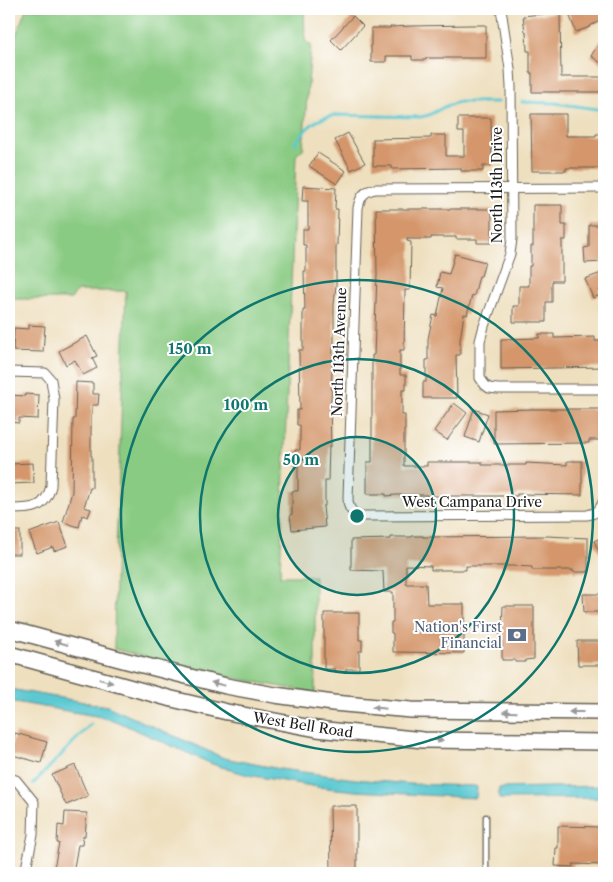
<svg xmlns="http://www.w3.org/2000/svg" width="613" height="882" font-family="'Libre Caslon Text',serif">
	<style>
		.green { fill: #8acb83; stroke: #537450 }
		.water { fill: #5cc9d2; stroke: #3c7277 }
		.lines { fill: none; stroke-linecap: round; stroke-linejoin: round }
		.stream { stroke: #5cc9d2; stroke-width: 3 }
		.building { fill: #d4966b }
		.service-casing { stroke: #666055; stroke-width: 7 }
		.minor-casing { stroke: #666055; stroke-width: 11 }
		.primary-casing { stroke: #666055; stroke-width: 18 }
		.service { stroke: #fff; stroke-width: 4.5 }
		.minor { stroke: #fff; stroke-width: 9 }
		.primary { stroke: #fff; stroke-width: 15 }
		.oneway { fill: #999 }
		.ring { fill: none; stroke: #0f766e; stroke-width: 2.5 }
		.labels { text-anchor: middle; stroke-width: 4; stroke-linejoin: round; paint-order: stroke }
		.street-label { font-size: 14px; fill: #1c1c1c; stroke: #fff }
		.service-label { font-size: 14px; fill: #4e5e75; stroke: #fff; text-anchor: end }
		.centre { fill: #0f766e; stroke: #fff; stroke-width: 2.5 }
		.ring-label { font-size: 15px; text-anchor: middle; font-weight: bold; fill: #0f766e; stroke: #fff; stroke-width: 4; stroke-linejoin: round; paint-order: stroke }
	</style>
	<rect width="100%" height="100%" fill="#fff"/>
	<filter id="ink" filterUnits="userSpaceOnUse"><feTurbulence type="fractalNoise" baseFrequency=".02" numOctaves="2"/><feDisplacementMap in="SourceGraphic" scale="10" xChannelSelector="R" yChannelSelector="G"/><feConvolveMatrix kernelMatrix="1 2 1 2 8 2 1 2 1" color-interpolation-filters="sRGB"/></filter>
	<filter id="wash" filterUnits="userSpaceOnUse"><feTurbulence type="fractalNoise" baseFrequency=".0096" numOctaves="4" result="noise"/><feDisplacementMap in="SourceGraphic" scale="20" xChannelSelector="R" yChannelSelector="G"/><feGaussianBlur stdDeviation="1.12" result="paint"/><feColorMatrix in="noise" values="0 0 0 0 0 0 0 0 0 0 0 0 0 0 0 0 0 1.4 0 .05"/><feComposite in="paint" operator="in"/></filter>
	<g filter="url(#wash)">
		<rect width="100%" height="100%" fill="#eedfbe"/>
		<polygon class="green" points="26,9 304,9 305,41 311,45 303,149 296,155 280,576 315,576 315,693 228,677 168,663 114,649 115,576 126,291 77,291 71,299 9,299 9,47 16,35"/>
		<g class="water">
			<polygon points="9,689 107,706 224,758 280,769 355,779 410,784 475,786 477,787 476,798 356,791 318,787 248,775 212,764 116,721 96,716 9,701"/>
			<polygon points="604,786 604,798 499,799 499,788"/>
		</g>
		<g class="lines">
			<g class="stream">
				<polyline points="522,102 555,103 604,110"/>
				<path d="M295,143c12,-16 20,-25 41,-28l85,2 8,-2 15,-8 14,-5h40"/>
				<polyline points="33,784 91,724"/>
			</g>
		</g>
		<g id="blocks">
			<g class="building">
				<polygon points="567,9 604,9 604,19 590,26 590,27 576,32"/>
				<polygon points="560,12 561,77 604,77 604,92 532,92 532,73 530,73 530,51 527,51 526,32 525,32 523,16"/>
				<polygon points="353,16 363,26 341,50 331,40"/>
				<polygon points="471,25 486,25 486,58 426,58 426,60 412,60 412,56 386,56 386,62 371,62 371,28 390,28 390,27 412,26"/>
				<polygon points="604,35 604,65 591,56"/>
				<polygon points="531,114 566,114 566,136 596,136 596,134 604,134 604,168 566,168 566,171 532,171"/>
				<polygon points="458,118 491,118 492,166 483,166 483,171 461,171 461,168 392,169 392,166 373,166 373,139 431,138 431,135 446,135 446,156 464,156 464,132 458,132"/>
				<polygon points="348,133 365,163 351,170 335,140"/>
				<polygon points="318,153 346,171 337,184 309,166"/>
				<polygon points="303,186 336,188 335,209 338,209 337,245 336,245 336,285 334,305 334,345 333,345 331,401 330,401 331,446 329,446 328,481 325,481 325,506 323,506 325,527 292,530 290,515 292,514 292,491 298,491 298,465 295,465 295,450 300,450 300,425 297,425 297,410 300,410 299,350 303,350 303,310 305,310 304,271 306,271 306,245 303,245 303,229 308,229 308,201 302,201"/>
				<polygon points="533,205 562,205 562,225 566,225 566,240 562,240 562,281 552,281 552,302 546,302 546,322 513,322 513,306 519,306 519,286 529,286 529,266 531,266 531,246 533,246"/>
				<polygon points="376,209 492,209 492,243 477,243 477,239 456,239 456,237 431,237 431,239 407,239 407,241 411,242 410,290 405,290 404,350 400,350 400,375 406,375 406,390 402,390 402,415 405,415 405,430 404,430 404,466 427,466 427,462 482,462 482,465 526,465 526,463 567,465 567,461 582,461 582,495 517,494 517,496 427,496 427,495 396,495 386,496 386,494 367,494 367,462 372,462 372,355 374,355 377,275"/>
				<polygon points="589,225 604,225 604,262 585,263 584,248 589,247"/>
				<polygon points="455,254 485,262 481,276 479,276 474,296 472,295 467,315 464,314 460,340 460,355 456,355 457,398 423,398 423,382 426,382 426,360 428,360 428,339 433,315 437,316 443,288 437,287 440,272 449,274"/>
				<polygon points="604,272 604,288 599,290 600,295 593,298 585,279"/>
				<polygon points="29,325 45,326 43,352 13,351 14,328 29,329"/>
				<polygon points="539,334 554,334 554,338 595,337 595,341 604,341 604,367 501,369 501,339 539,338"/>
				<polygon points="87,336 97,356 92,358 97,368 83,375 75,360 66,365 59,351"/>
				<polygon points="76,382 93,383 93,394 99,394 98,405 92,405 92,415 91,415 91,456 92,456 92,488 90,488 84,507 91,509 88,517 82,515 79,527 63,522 72,492 73,419 75,419"/>
				<polygon points="25,394 39,395 38,419 19,418 19,423 9,422 9,395 25,396"/>
				<polygon points="454,403 467,413 447,440 434,431"/>
				<polygon points="474,409 488,414 479,442 465,437"/>
				<polygon points="534,409 604,409 604,440 589,440 589,443 494,444 494,410"/>
				<polygon points="33,463 34,483 9,484 9,464"/>
				<polygon points="59,522 68,546 54,551 53,547 37,553 29,533"/>
				<rect x="9" y="531" width="11" height="23"/>
				<polygon points="412,536 423,536 423,537 547,536 588,538 588,572 573,572 573,570 532,570 532,567 513,566 466,566 466,570 431,570 431,566 406,565 406,584 426,584 427,604 464,604 464,623 466,623 466,634 464,634 464,653 393,652 393,633 391,633 391,622 393,622 393,592 384,592 383,571 351,570 351,540 391,539 391,537 412,537"/>
				<polygon points="604,536 604,561 594,541"/>
				<polygon points="583,594 604,594 604,612 584,612"/>
				<polygon points="503,606 534,606 534,659 525,660 525,662 515,662 515,660 502,660 502,641 500,641 500,630 502,630"/>
				<polygon points="324,613 359,613 359,640 362,640 362,651 359,651 359,669 346,669 346,672 335,672 335,669 324,669"/>
				<polygon points="577,641 604,641 604,665 578,665"/>
				<polygon points="15,733 47,742 41,763 9,754"/>
				<polygon points="75,765 88,796 66,805 52,775"/>
				<polygon points="330,806 357,806 357,873 331,873"/>
				<polygon points="65,812 87,813 85,836 83,836 82,845 78,845 73,873 53,873 59,843 57,843 58,825 64,826"/>
				<polygon points="558,826 604,827 604,865 573,864 573,867 555,866 556,848 558,848"/>
			</g>
		</g>
	</g>
	<g filter="url(#ink)">
		<use href="#blocks" fill-opacity="0" stroke="#666055" stroke-width="1"/>
		<g class="lines">
			<g class="service-casing">
				<polyline id="service" points="486,817 486,873"/>
			</g>
			<g class="minor-casing">
				<g id="minor">
					<polyline points="501,9 510,69 511,87 512,239 510,254 484,326 480,341 480,378 485,385 489,388 498,389 604,389"/>
					<path d="M604,188l-229,1c-11,2 -15,8 -17,19l-10,290c0,11 5,17 16,18l223,-1c10,-1 14,-7 17,-15"/>
					<path d="M9,372l36,1 6,7 3,19 -3,87c-6,24 -20,23 -42,23"/>
					<polyline points="9,778 16,780 34,802 33,835 25,873"/>
				</g>
			</g>
			<g class="primary-casing">
				<g id="primary">
					<polyline points="9,629 127,661 226,686 275,695 333,703 411,710 604,712"/>
					<polyline points="9,654 168,698 227,712 317,729 423,740 604,742"/>
				</g>
			</g>
			<use href="#service" class="service"/>
			<use href="#minor" class="minor"/>
			<use href="#primary" class="primary"/>
		</g>
		<defs><path id="oneway-solid" d="M-6-.8H1V-3.2L6.5 0L1 3.2V.8H-6Z" transform="scale(1.25)"/></defs>
		<g class="oneway">
			<use href="#oneway-solid" transform="translate(61 643) rotate(-164)"/>
			<use href="#oneway-solid" transform="translate(106 681) rotate(16)"/>
			<use href="#oneway-solid" transform="translate(218 684) rotate(-166)"/>
			<use href="#oneway-solid" transform="translate(379 708) rotate(-174)"/>
			<use href="#oneway-solid" transform="translate(510 712) rotate(-179)"/>
			<use href="#oneway-solid" transform="translate(576 712) rotate(180)"/>
			<use href="#oneway-solid" transform="translate(436 740) rotate(1)"/>
		</g>
	</g>
	<circle cx="357" cy="516" r="79" fill="#0f766e" fill-opacity=".12"/>
	<g class="ring">
		<circle cx="357" cy="516" r="79"/>
		<circle cx="357" cy="516" r="157"/>
		<circle cx="357" cy="516" r="236"/>
	</g>
	<defs>
		<g id="bank-bare" transform="scale(1.5)"><path d="M-6-4H6V4H-6ZM0-2.3a2.3 2.3 0 1 0 0 4.6a2.3 2.3 0 1 0 0-4.6Z" fill="#5c6f8a" stroke="#fff" stroke-width="2.5" paint-order="stroke"/></g>
	</defs>
	<g fill-rule="evenodd">
		<use href="#bank-bare" x="517" y="635"/>
	</g>
	<g class="labels">
		<g class="street-label">
			<text transform="translate(497 185) rotate(-90)" y="5">North 113th Drive</text>
			<text transform="translate(339 352) rotate(-88)" y="5">North 113th Avenue</text>
			<text x="472" y="507">West Campana Drive</text>
			<text transform="translate(303 725) rotate(9)" y="5">West Bell Road</text>
		</g>
		<g class="service-label">
			<text x="502" y="632">Nation's First<tspan x="502" dy="16">Financial</tspan></text>
		</g>
	</g>
	<circle cx="357" cy="516" r="8" class="centre"/>
	<g class="ring-label">
		<text x="190" y="354">150 m</text>
		<text x="246" y="410">100 m</text>
		<text x="301" y="465">50 m</text>
	</g>
	<rect width="613" height="882" fill="none" stroke="#fff" stroke-width="30"/>
</svg>
